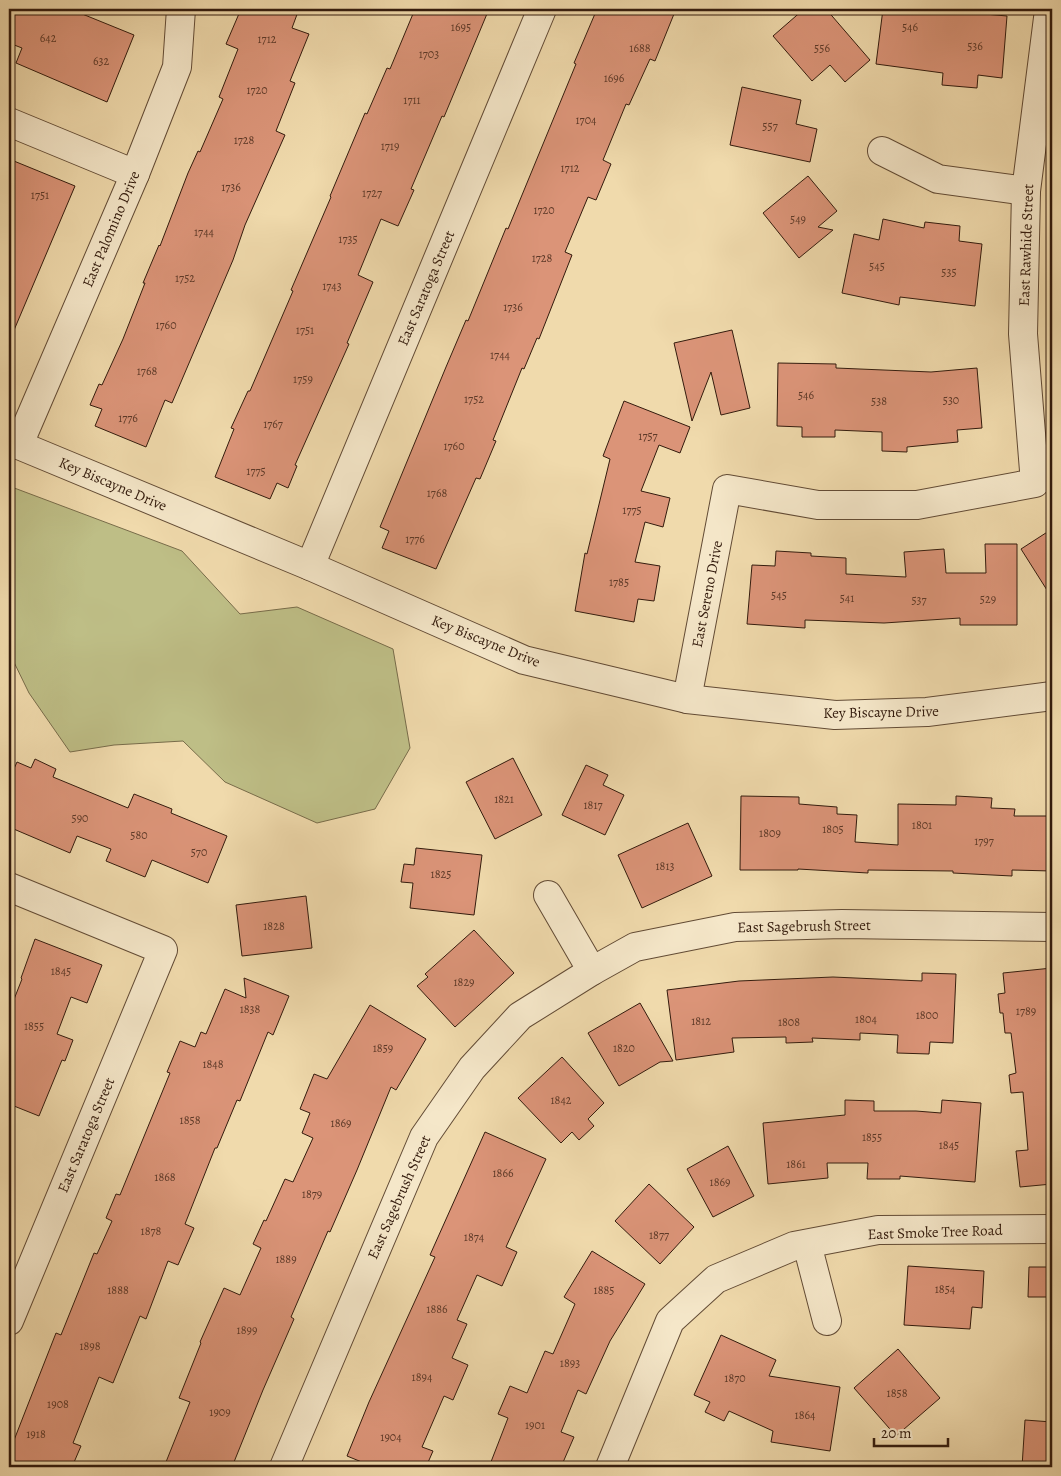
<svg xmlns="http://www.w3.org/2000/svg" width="1061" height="1476" font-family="Alegreya,serif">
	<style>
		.green { fill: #bebe86; stroke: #786c4a }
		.building { fill: #db9478; stroke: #331b0d }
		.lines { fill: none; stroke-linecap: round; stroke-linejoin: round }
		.minor-casing { stroke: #624b35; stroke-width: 30 }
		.minor { stroke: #f5e7c9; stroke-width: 28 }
		.labels { text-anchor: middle; stroke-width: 4; stroke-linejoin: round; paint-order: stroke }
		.number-label { font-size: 12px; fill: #5d3928 }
		.street-label { font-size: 15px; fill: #331b0d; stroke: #f5e7c9 }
	</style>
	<rect width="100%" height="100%" fill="#f0daac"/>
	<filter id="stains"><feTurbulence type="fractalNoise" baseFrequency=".004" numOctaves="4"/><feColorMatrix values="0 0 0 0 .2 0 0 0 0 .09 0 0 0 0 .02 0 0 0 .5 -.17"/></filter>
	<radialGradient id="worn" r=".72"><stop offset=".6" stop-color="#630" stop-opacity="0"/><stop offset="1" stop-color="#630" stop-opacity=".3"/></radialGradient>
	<polygon class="green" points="9,486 182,551 240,614 297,607 393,649 410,748 375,809 317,823 225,782 183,741 114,745 70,752 29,693 9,652"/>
	<g class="building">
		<polygon points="9,9 70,9 134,35 107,102 16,63 22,48 9,43"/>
		<polygon points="241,9 299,9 292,28 309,34 290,81 295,83 276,131 285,135 245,225 233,260 172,403 165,400 146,447 95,426 102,409 90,405 99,384 102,385 123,339 145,283 143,283 159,245 160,246 188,173 198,151 200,152 223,99 219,97 238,49 226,44"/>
		<polygon points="415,9 489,9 444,117 442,116 411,189 414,190 398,226 381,219 358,275 373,282 347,343 349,344 295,465 297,466 288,488 277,483 270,499 215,477 234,429 231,428 248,391 250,391 293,291 291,290 331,197 330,196 365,113 367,114 387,68 390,69"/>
		<polygon points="597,9 676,9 655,61 650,59 629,105 626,104 603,160 611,164 596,200 588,197 565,252 572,255 539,339 537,338 524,369 522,368 493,440 496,441 480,479 476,478 436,569 382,548 389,531 380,527 446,367 466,320 468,321 506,228 508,229 576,64 574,63"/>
		<polygon points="804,9 826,9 870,60 845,82 830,65 812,81 773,36"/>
		<polygon points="883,9 941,9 941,10 1007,16 1002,78 978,75 977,88 942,85 943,73 876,64"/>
		<polygon points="742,87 801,100 796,124 817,129 810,162 730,145"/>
		<polygon points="9,159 75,186 9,342"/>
		<polygon points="808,176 837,211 818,227 833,230 799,258 763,213"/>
		<polygon points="883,219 924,228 925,222 960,226 959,241 982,244 975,306 900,297 899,305 842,293 854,234 879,240"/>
		<polygon points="732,330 750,408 721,415 711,372 692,421 674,343"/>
		<polygon points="778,363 836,364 836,368 931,372 977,368 982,428 957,430 958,442 907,447 907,452 882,451 882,432 835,430 835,437 802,437 802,427 777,426"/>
		<polygon points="624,401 690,427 680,453 659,445 641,491 670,498 663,527 645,522 635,562 660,566 654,601 638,599 634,622 575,611 585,553 587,554 610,459 603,456"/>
		<polygon points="1052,529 1052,598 1021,549"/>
		<polygon points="985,544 1017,544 1017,625 960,625 960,618 884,623 805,620 805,628 747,624 752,565 775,566 776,551 811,553 811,556 846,558 846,574 906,577 904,552 944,549 946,573 986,573"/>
		<polygon points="513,758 542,815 495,839 466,782"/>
		<polygon points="35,759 56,769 53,777 128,808 134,794 172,809 171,813 227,836 208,883 152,860 145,877 106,861 111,849 77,836 70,853 9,827 9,780 17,762 31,768"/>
		<polygon points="586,765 608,775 603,785 624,795 605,835 562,815"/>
		<polygon points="741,796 799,797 799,804 837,807 837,814 857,815 855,842 898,845 898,804 956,805 956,796 992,798 991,808 1015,809 1014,816 1052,816 1052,871 1012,870 1012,876 953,873 953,871 868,870 868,873 798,869 798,870 740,870"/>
		<polygon points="688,823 712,876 642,908 618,855"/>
		<polygon points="416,848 482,855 474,915 410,908 413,883 401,882 404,864 414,865"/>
		<polygon points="306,896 312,948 242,956 236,905"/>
		<polygon points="474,930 514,973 455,1027 417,986 428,977 425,974"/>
		<polygon points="35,939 102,965 87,1003 71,997 57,1034 73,1040 65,1061 62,1060 39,1116 9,1104 9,1012 22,979 21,978"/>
		<polygon points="1052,968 1052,1184 1020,1187 1016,1151 1028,1150 1023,1092 1011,1093 1009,1075 1016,1073 1011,1033 1005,1033 1003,1013 1000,1013 998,994 1005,993 1003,973"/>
		<polygon points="922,973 956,974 953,1043 930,1042 929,1054 897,1053 898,1035 860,1033 860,1040 812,1038 813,1042 786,1043 786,1037 732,1038 734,1052 676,1060 667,990 739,981 833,977 922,981"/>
		<polygon points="244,978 289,996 273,1035 268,1032 240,1101 237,1100 217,1148 215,1148 185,1224 194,1228 178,1265 168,1261 146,1319 140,1316 113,1383 99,1377 73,1443 81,1446 72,1467 9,1467 9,1453 34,1389 56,1333 61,1335 94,1253 97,1254 112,1221 106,1218 116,1194 120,1195 170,1073 167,1072 180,1041 195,1047 201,1032 206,1034 225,989 246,998"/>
		<polygon points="640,1003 673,1061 660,1062 619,1086 588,1033"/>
		<polygon points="370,1005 426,1039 396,1090 391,1087 357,1170 330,1232 328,1231 291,1317 294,1319 263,1390 232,1467 164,1467 190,1402 179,1398 201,1343 200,1342 224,1288 240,1295 261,1248 253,1244 264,1220 266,1221 285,1179 293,1182 313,1138 302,1133 310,1113 300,1109 314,1074 327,1079"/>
		<polygon points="562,1057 604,1103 588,1119 594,1126 579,1140 572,1132 561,1143 518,1098"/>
		<polygon points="845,1100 874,1101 874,1111 916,1111 941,1113 942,1100 981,1103 975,1182 900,1176 900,1179 867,1179 868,1163 827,1163 828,1178 768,1184 763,1123 845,1115"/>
		<polygon points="485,1132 546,1159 506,1247 517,1252 502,1286 477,1275 457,1320 467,1324 452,1358 468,1365 453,1400 444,1396 422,1447 433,1451 426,1467 374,1467 347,1456 369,1402 435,1257 430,1255"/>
		<polygon points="728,1146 754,1196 713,1217 687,1169"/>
		<polygon points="649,1184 694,1227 660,1264 615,1221"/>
		<polygon points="592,1251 645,1284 610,1341 586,1394 578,1390 561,1432 574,1437 561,1467 489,1467 508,1418 498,1414 510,1386 527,1393 545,1351 553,1354 575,1304 564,1297"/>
		<polygon points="908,1266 984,1271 982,1308 972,1307 970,1329 904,1325"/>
		<polygon points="1029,1267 1052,1267 1052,1297 1028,1297"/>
		<polygon points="721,1335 776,1360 769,1376 840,1387 830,1451 771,1442 773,1431 729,1411 724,1421 705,1412 710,1402 694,1395"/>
		<polygon points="898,1349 940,1398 896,1436 854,1388"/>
		<polygon points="1025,1420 1052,1422 1052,1467 1022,1467"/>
	</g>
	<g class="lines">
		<g class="minor-casing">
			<g id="minor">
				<polyline points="9,122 135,174"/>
				<polyline points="882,151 938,179 1026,191"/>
				<polyline points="9,441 310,566 524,660 687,699 835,715 927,712 1052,696"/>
				<polyline points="19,444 135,174 177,67 181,9"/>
				<polyline points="310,566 542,9"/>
				<polyline points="687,699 727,489 818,505 917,505 1035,483 1023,334 1026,191 1048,18 1051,9"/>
				<polyline points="9,887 163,950 9,1321"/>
				<polyline points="548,895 592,971"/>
				<polyline points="807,1244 827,1321"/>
				<polyline points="284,1467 424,1137 472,1068 520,1016 592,971 635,947 735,927 842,924 1052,927"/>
				<polyline points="610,1467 670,1321 716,1279 794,1246 878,1230 1052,1229"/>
			</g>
		</g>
		<use href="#minor" class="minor"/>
	</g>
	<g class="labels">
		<g class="number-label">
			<text x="461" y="31">1695</text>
			<text x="910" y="31">546</text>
			<text x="48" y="42">642</text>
			<text x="267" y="43">1712</text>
			<text x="975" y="50">536</text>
			<text x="640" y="52">1688</text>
			<text x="822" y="52">556</text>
			<text x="429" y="58">1703</text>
			<text x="101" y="65">632</text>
			<text x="614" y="82">1696</text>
			<text x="257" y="94">1720</text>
			<text x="412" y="104">1711</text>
			<text x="586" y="124">1704</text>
			<text x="770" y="130">557</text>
			<text x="244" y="144">1728</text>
			<text x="390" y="150">1719</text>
			<text x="570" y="172">1712</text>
			<text x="231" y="191">1736</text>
			<text x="372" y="197">1727</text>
			<text x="40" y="199">1751</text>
			<text x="544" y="214">1720</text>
			<text x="798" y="223">549</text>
			<text x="204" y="236">1744</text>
			<text x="348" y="243">1735</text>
			<text x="542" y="262">1728</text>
			<text x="877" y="270">545</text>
			<text x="949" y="276">535</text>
			<text x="185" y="282">1752</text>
			<text x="332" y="290">1743</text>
			<text x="513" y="311">1736</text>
			<text x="166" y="329">1760</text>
			<text x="305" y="334">1751</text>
			<text x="500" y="359">1744</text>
			<text x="147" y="375">1768</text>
			<text x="303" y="383">1759</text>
			<text x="806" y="399">546</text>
			<text x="474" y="403">1752</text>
			<text x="951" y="404">530</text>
			<text x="879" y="405">538</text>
			<text x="128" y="422">1776</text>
			<text x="273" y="428">1767</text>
			<text x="648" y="440">1757</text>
			<text x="454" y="450">1760</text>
			<text x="256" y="475">1775</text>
			<text x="437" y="497">1768</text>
			<text x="632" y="514">1775</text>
			<text x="415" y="543">1776</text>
			<text x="619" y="586">1785</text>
			<text x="779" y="599">545</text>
			<text x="847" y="602">541</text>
			<text x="988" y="603">529</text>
			<text x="919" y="604">537</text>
			<text x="504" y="803">1821</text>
			<text x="593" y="809">1817</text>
			<text x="80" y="822">590</text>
			<text x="922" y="829">1801</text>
			<text x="833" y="833">1805</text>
			<text x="770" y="837">1809</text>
			<text x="139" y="839">580</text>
			<text x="984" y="845">1797</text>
			<text x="199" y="856">570</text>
			<text x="665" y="870">1813</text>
			<text x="441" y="878">1825</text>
			<text x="274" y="930">1828</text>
			<text x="61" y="975">1845</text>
			<text x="464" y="986">1829</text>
			<text x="250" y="1013">1838</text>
			<text x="1026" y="1015">1789</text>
			<text x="927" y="1019">1800</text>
			<text x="866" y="1023">1804</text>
			<text x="701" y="1025">1812</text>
			<text x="789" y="1026">1808</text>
			<text x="34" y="1030">1855</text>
			<text x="383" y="1052">1859</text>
			<text x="624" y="1052">1820</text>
			<text x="213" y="1068">1848</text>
			<text x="561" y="1104">1842</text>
			<text x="190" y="1124">1858</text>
			<text x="341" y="1127">1869</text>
			<text x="872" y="1141">1855</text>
			<text x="949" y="1149">1845</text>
			<text x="796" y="1168">1861</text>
			<text x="503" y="1177">1866</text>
			<text x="165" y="1181">1868</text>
			<text x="720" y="1186">1869</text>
			<text x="312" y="1198">1879</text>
			<text x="151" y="1235">1878</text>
			<text x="659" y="1239">1877</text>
			<text x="474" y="1241">1874</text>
			<text x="286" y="1263">1889</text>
			<text x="945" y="1293">1854</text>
			<text x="118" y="1294">1888</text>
			<text x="604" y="1294">1885</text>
			<text x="437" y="1313">1886</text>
			<text x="247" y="1334">1899</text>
			<text x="90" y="1350">1898</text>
			<text x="570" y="1367">1893</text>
			<text x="422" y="1381">1894</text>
			<text x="735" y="1382">1870</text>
			<text x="897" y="1397">1858</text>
			<text x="58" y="1408">1908</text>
			<text x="220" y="1416">1909</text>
			<text x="805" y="1419">1864</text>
			<text x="535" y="1429">1901</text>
			<text x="36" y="1438">1918</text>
			<text x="391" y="1441">1904</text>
		</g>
		<g class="street-label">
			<text transform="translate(111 229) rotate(-67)" y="5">East Palomino Drive</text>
			<text transform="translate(1026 245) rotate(-88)" y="5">East Rawhide Street</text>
			<text transform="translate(426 288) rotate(-67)" y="5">East Saratoga Street</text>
			<text transform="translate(113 484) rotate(23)" y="5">Key Biscayne Drive</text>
			<text transform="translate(707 594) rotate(-79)" y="5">East Sereno Drive</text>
			<text transform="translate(486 641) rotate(22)" y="5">Key Biscayne Drive</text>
			<text transform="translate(881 712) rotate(-1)" y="5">Key Biscayne Drive</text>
			<text transform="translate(804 926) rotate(-1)" y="5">East Sagebrush Street</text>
			<text transform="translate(86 1135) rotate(-67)" y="5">East Saratoga Street</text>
			<text transform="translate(399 1197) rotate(-66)" y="5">East Sagebrush Street</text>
			<text transform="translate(935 1232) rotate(-2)" y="5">East Smoke Tree Road</text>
		</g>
	</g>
	<rect width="1061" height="1476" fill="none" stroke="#f0daac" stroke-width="30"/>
	<rect x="10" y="10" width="1041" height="1456" fill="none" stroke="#331b0d" stroke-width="2.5"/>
	<rect x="15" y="15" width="1031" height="1446" fill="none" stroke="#331b0d"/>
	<path d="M874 1438v8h74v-8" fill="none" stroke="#331b0d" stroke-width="2.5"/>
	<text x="881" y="1438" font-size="15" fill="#331b0d" stroke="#f5e7c9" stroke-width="4" paint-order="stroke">20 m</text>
	<rect width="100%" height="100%" filter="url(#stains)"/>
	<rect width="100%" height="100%" fill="url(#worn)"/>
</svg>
